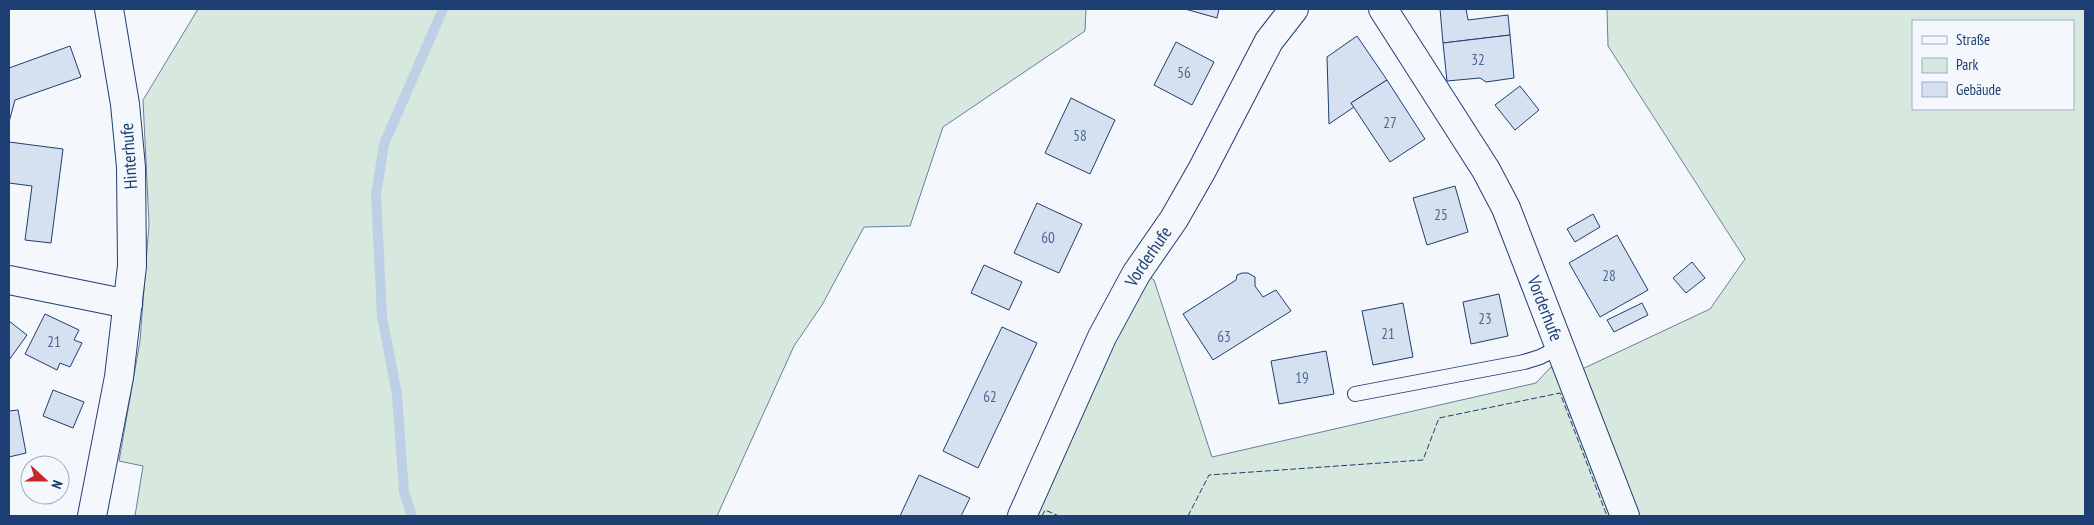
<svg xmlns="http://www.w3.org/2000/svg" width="2094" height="525" font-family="'PT Sans Narrow',sans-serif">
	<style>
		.green { fill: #d7e8df; stroke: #687fa3; fill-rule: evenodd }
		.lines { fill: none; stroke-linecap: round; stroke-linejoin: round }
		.stream { stroke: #bed0e5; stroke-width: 10 }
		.building { fill: #d5e0f0; stroke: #1d3f73 }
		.service-casing { stroke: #1d3f73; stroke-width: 16 }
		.minor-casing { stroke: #1d3f73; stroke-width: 30 }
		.tertiary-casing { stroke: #1d3f73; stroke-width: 30 }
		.service { stroke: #f4f7fb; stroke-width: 14 }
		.minor { stroke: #f4f7fb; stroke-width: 28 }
		.tertiary { stroke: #f4f7fb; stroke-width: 28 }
		.fence { stroke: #1d3f73; stroke-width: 1; stroke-dasharray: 6 2.5; stroke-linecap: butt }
		.labels { text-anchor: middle; stroke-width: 4; stroke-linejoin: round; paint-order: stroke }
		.number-label { font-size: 15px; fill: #4b6792 }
		.street-label { font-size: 18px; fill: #1d3f73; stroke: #f4f7fb }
	</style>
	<rect width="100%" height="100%" fill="#f4f7fb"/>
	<g class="green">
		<polygon points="198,9 1086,9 1085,31 943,127 910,226 864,227 822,305 794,346 717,516 135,516 143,466 119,461 140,341 149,224 143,100"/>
		<path d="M1607,9h478v507h-450l-57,-145 132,-62 35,-50 -137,-213zM1913,21h160v88h-160z"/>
		<polygon points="1150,277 1154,280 1212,457 1536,383 1551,367 1565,385 1614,516 1028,516 1110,338"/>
	</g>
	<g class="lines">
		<polyline class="stream" points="412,516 404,492 397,395 382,316 376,195 384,144 443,9"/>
	</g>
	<g class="building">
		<polygon points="1185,9 1219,9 1217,18"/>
		<polygon points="1440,9 1466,9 1468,20 1508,15 1510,35 1443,43"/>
		<polygon points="1510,35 1514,78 1486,82 1480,78 1447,81 1443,43"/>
		<polygon points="1357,36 1387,80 1351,103 1354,107 1329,124 1327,57"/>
		<polygon points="1176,42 1214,62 1192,105 1154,85"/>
		<polygon points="70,46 81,77 15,100 9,122 9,68"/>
		<polygon points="1387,80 1425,139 1390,162 1351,103"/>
		<polygon points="1520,86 1539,110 1515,130 1495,105"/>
		<polygon points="1071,98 1115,120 1090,174 1045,153"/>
		<polygon points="9,142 63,149 51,243 25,240 32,186 9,183"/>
		<polygon points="1455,186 1468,232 1427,245 1413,198"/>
		<polygon points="1037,203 1082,224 1059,273 1014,253"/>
		<polygon points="1593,214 1600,227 1575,242 1567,229"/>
		<polygon points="1617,235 1648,290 1600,317 1569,263"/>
		<polygon points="1692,262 1705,278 1686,293 1673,278"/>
		<polygon points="984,265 1022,282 1009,310 971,293"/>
		<polygon points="1242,273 1248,273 1255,277 1255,286 1263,297 1276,290 1291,311 1213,360 1183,314 1236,280 1237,275"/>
		<polygon points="1499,294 1508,336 1471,344 1463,302"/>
		<polygon points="1403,303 1413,357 1373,365 1362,311"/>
		<polygon points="1642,303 1648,315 1614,332 1607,320"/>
		<polygon points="45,314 79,330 74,340 82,343 70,367 60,363 57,370 25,354"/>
		<polygon points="9,321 27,335 9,360"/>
		<polygon points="1002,327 1037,343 978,468 943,451"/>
		<polygon points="1326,351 1334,394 1279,404 1271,361"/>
		<polygon points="53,390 84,402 73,428 43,416"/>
		<polygon points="18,410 26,453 9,457 9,411"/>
		<polygon points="919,475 970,498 961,516 900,516"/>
	</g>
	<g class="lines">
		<g class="service-casing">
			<polyline id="service" points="1355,394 1524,362 1540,357 1560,347"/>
		</g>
		<g class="minor-casing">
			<g id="minor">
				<path id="s1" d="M1383,9l103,161 20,38 119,308"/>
				<polyline points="9,280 128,304"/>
				<path id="s2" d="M1022,516l80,-179 34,-63 38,-55 28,-49 67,-129 25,-32"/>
			</g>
		</g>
		<g class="tertiary-casing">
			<polyline id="tertiary" points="92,516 119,377 132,266 131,167 125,104 109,9"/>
		</g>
		<use href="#service" class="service"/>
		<use href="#minor" class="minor"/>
		<use href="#tertiary" class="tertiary"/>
		<g class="fence">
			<polyline points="1042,516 1045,510 1059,516"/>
			<polyline points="1188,516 1209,475 1423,460 1439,418 1560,393 1607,516"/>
		</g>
	</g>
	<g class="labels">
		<g class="number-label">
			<text x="1478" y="65">32</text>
			<text x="1184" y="78">56</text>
			<text x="1390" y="128">27</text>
			<text x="1080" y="141">58</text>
			<text x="1441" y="220">25</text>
			<text x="1048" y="243">60</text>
			<text x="1609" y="281">28</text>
			<text x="1485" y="324">23</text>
			<text x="1388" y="339">21</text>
			<text x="1224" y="342">63</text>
			<text x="54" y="347">21</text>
			<text x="1302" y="383">19</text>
			<text x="990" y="402">62</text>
		</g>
		<g class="street-label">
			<text transform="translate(129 156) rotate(-94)" y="6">Hinterhufe</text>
			<text dy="6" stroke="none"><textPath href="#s2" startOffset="289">Vorderhufe</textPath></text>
			<text dy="6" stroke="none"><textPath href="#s1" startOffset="342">Vorderhufe</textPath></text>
		</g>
	</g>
	<rect width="2094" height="525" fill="none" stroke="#1d3f73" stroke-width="20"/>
	<rect x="1912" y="20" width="162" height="90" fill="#f4f7fb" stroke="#9eadc5"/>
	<rect x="1922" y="36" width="25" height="8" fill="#f4f7fb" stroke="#9eadc5"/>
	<text x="1956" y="45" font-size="15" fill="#1d3f73">Straße</text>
	<rect x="1922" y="58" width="25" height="15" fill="#d7e8df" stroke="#9eadc5"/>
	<text x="1956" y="70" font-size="15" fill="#1d3f73">Park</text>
	<rect x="1922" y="82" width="25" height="15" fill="#d5e0f0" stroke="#9eadc5"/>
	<text x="1956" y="95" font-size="15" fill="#1d3f73">Gebäude</text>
	<g transform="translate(45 480) rotate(111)"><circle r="24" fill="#f4f7fb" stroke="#9eadc5"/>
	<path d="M0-4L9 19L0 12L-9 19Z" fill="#c62828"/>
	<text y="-8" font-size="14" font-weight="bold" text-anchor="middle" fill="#1d3f73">N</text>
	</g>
</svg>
